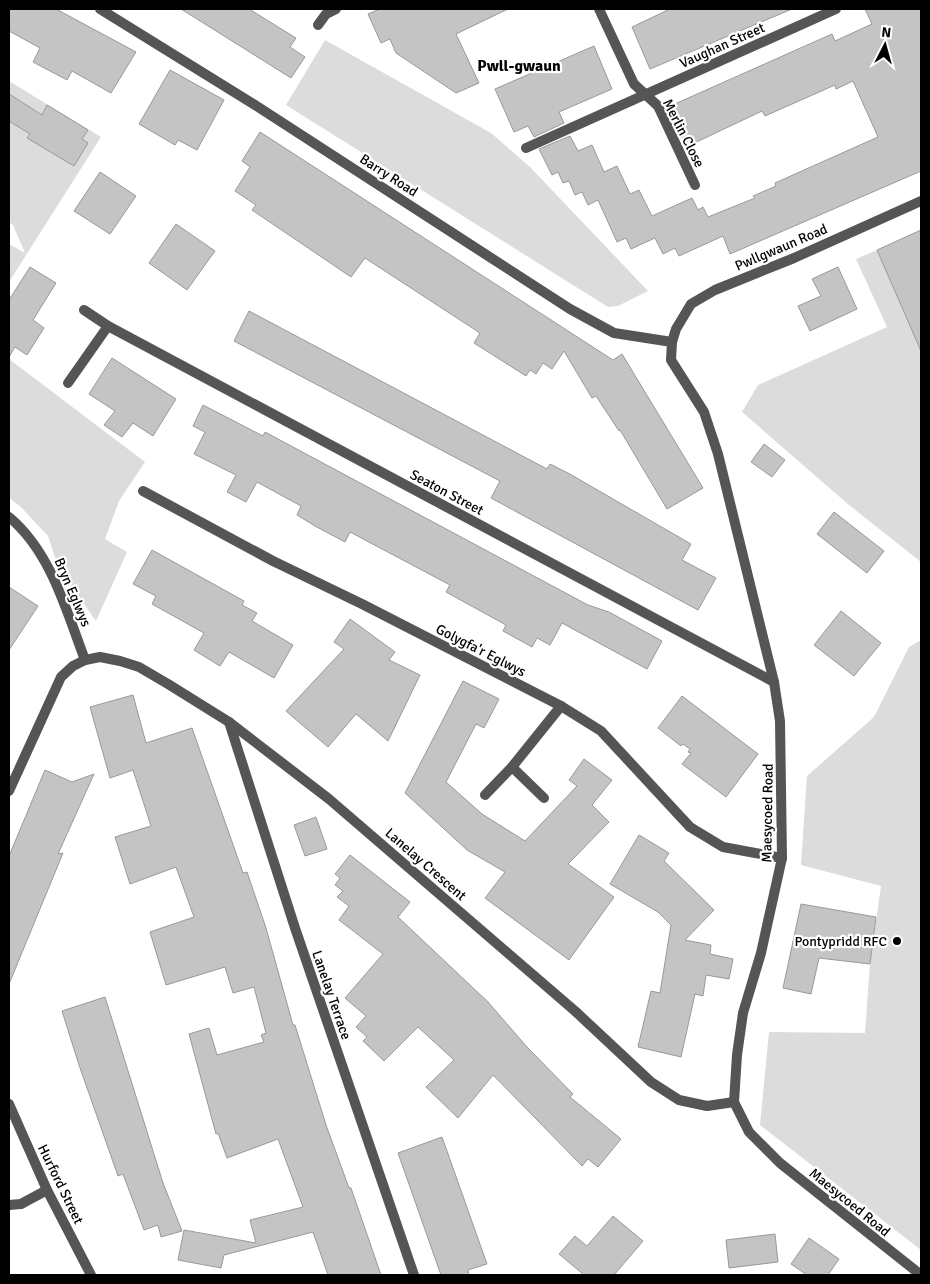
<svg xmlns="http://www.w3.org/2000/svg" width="930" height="1284" font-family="Signika,sans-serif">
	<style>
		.green { fill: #dcdcdc }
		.building { fill: #c4c4c4; stroke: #999 }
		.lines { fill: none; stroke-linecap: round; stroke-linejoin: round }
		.street { stroke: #555; stroke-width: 10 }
		.poi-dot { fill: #000; stroke: #fff; stroke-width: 2 }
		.labels { text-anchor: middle; stroke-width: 4.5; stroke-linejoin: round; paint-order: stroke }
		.street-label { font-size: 14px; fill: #000; stroke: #fff }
		.poi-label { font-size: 14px; fill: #000; stroke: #fff; text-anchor: end }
		.quarter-label { font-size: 16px; font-weight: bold; fill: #000; stroke: #fff }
	</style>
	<rect width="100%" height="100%" fill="#fff"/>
	<g class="green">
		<polygon points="325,40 491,133 530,167 648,291 618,306 608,307 286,105"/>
		<polygon points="9,81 101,137 9,282 9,244 25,253 13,225 9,222"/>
		<polygon points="877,250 907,318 921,312 921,562 849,505 742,412 758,385 887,327 856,259"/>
		<polygon points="9,359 145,462 119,501 105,539 127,552 96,621 59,569 48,536 20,506 9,498"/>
		<polygon points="921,640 921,1250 760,1125 769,1032 865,1033 870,964 881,886 801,865 807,776 874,717 909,647"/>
	</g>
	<g class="building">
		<polygon points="9,9 56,9 136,52 111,93 72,71 67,80 33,62 40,48 9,31"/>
		<polygon points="181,9 249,9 296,38 290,47 305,57 291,78"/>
		<polygon points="380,9 508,9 456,34 479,83 456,93 396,53 390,39 381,43 368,14"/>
		<polygon points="670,9 792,9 650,69 632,27"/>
		<polygon points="865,9 921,9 921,171 730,254 723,236 679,256 675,248 663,254 655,238 631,249 626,238 617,242 598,200 588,205 582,192 575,195 569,181 563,183 558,172 552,175 539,149 570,136 578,151 592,145 604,172 617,166 630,194 639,190 652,216 692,198 698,210 703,207 708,217 755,198 753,196 776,186 775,183 878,137 853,81 836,89 835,85 765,116 762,111 686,147 668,107 832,34 835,41 872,24"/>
		<polygon points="594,46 612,89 559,112 564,123 534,137 528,126 514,132 495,89"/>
		<polygon points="170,70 224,100 197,150 178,140 175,145 139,124"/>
		<polygon points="9,94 42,115 47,105 88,130 82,139 88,143 74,166 27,138 30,134 9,121"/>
		<polygon points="260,132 613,360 622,354 703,488 667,509 620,430 619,431 596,396 592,398 564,351 552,369 543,363 536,374 530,370 526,376 474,343 480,333 365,258 351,277 252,210 256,205 235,191 250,167 242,161"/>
		<polygon points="100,172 136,196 110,234 74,211"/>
		<polygon points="176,224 215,251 187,290 149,263"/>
		<polygon points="921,230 921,351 877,250"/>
		<polygon points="30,267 56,283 33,320 44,328 27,355 15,347 9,357 9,300"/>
		<polygon points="838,267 857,309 810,331 798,306 821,296 812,279"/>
		<polygon points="249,311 547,469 550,464 568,473 691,544 682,560 716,578 698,610 491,498 500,481 234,341"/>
		<polygon points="112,358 176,399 153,436 133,423 122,437 104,425 115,411 89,394"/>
		<polygon points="203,405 263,436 265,432 588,605 609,612 662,641 647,669 562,623 550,645 537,638 532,647 503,631 506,625 446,592 450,585 350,532 345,542 315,526 297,515 301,506 257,482 246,502 227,492 236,475 194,454 205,432 193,426"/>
		<polygon points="764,444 785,460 772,477 751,462"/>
		<polygon points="834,512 884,551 867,573 817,534"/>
		<polygon points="152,550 244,601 242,605 257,613 252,621 293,645 274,678 229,652 220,666 194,650 204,633 152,604 156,596 133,584"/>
		<polygon points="9,587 38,606 9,650"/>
		<polygon points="841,611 881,643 854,676 814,645"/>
		<polygon points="350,619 395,652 389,660 420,675 388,741 356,714 328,747 286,711 344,649 334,642"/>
		<polygon points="463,681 499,699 484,728 476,724 446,782 482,814 525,841 577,786 569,780 584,759 612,780 592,805 609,822 568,864 614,897 569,960 485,898 505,872 467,850 405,793"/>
		<polygon points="133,695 146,743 192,728 243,873 247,872 266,928 293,1025 295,1025 326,1125 349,1188 351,1188 381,1275 328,1275 313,1232 224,1255 221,1268 178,1260 184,1230 256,1243 250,1220 303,1207 278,1139 227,1158 218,1133 216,1134 189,1034 209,1028 217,1055 264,1042 261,1035 266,1033 254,987 233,993 225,967 166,985 150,932 194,917 176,867 130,884 115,837 151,826 133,770 110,778 90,707"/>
		<polygon points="682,696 758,754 726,797 682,764 691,753 688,752 690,749 683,744 681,746 658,728"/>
		<polygon points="45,770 72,782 94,774 58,854 63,853 9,984 9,856"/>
		<polygon points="316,817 327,849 305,856 294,825"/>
		<polygon points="639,835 669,853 664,861 714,910 685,940 711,945 710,954 733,959 729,979 706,975 703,996 695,994 681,1057 638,1047 651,991 660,993 671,925 658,912 610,884"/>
		<polygon points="350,855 410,902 398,917 488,1002 527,1047 573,1094 570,1097 621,1139 598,1167 588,1159 582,1166 493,1075 458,1118 426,1087 454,1060 418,1027 384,1061 363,1041 367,1037 356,1027 366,1016 345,998 383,954 339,920 349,906 337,897 343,891 335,885 340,878 335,874"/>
		<polygon points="801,904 876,917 870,964 819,958 811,994 783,988"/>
		<polygon points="105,997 163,1183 182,1231 161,1237 158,1225 144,1230 123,1174 118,1176 79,1065 62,1011"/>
		<polygon points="442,1137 487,1264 468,1270 469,1275 441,1275 398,1153"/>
		<polygon points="613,1216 643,1241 614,1275 584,1275 559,1254 575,1236 587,1246"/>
		<polygon points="775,1234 778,1262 729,1268 726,1240"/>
		<polygon points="809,1238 839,1259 828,1275 807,1275 791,1264"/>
	</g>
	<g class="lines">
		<g class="street">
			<polyline points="100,9 255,105 570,309 614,333 672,342"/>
			<polyline points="599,9 634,84 658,106 695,185"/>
			<polyline points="318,25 326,14 336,9"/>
			<polyline points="526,148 836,9"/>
			<polyline points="84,310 108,326 774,682"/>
			<polyline points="68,383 108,326"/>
			<polyline points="143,491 273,561 362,604 561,706 601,731 690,827 723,847 782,858"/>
			<path d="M9,517c42,35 57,93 76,143"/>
			<polyline points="229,722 295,928 414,1275"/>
			<polyline points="512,767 544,798"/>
			<polyline points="9,791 61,677 73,666 85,660 100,657 120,661 139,667 168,684 229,722 329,799 575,1011 651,1082 679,1100 707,1106 734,1102"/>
			<polyline points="485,795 512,767 561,706"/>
			<polyline points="9,1104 47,1190 91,1275"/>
			<polyline points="9,1205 21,1204 47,1190"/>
			<polyline points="921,1275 780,1163 749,1132 734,1102 737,1055 743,1013 761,953 782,858 780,721 774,682 718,454 704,412 671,360 672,342 676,329 691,304 715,290 794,258 921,201"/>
		</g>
	</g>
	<circle class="poi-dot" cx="897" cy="941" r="5"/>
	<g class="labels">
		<g class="street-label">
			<text transform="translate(722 45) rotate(-24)" y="5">Vaughan Street</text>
			<text transform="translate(684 133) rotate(63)" y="5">Merlin Close</text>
			<text transform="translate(389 175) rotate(33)" y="5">Barry Road</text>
			<text transform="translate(781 247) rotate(-23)" y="5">Pwllgwaun Road</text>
			<text transform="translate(447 492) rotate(28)" y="5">Seaton Street</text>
			<text transform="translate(73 592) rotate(67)" y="5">Bryn Eglwys</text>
			<text transform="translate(481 650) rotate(27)" y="5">Golygfa'r Eglwys</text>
			<text transform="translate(767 813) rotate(-89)" y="5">Maesycoed Road</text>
			<text transform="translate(426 864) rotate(41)" y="5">Lanelay Crescent</text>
			<text transform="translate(332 995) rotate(71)" y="5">Lanelay Terrace</text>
			<text transform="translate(61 1184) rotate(64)" y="5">Hurford Street</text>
			<text transform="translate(850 1202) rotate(39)" y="5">Maesycoed Road</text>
		</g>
		<g class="poi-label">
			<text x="887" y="946">Pontypridd RFC</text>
		</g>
		<g class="quarter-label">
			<text x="519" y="71">Pwll-gwaun</text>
		</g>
	</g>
	<rect width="930" height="1284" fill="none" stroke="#000000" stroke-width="20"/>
	<g transform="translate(885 45) rotate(6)" stroke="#ffffff" stroke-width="4" paint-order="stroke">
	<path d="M0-4L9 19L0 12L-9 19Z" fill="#000000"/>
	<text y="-8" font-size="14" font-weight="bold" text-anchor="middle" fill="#000000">N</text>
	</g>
</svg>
